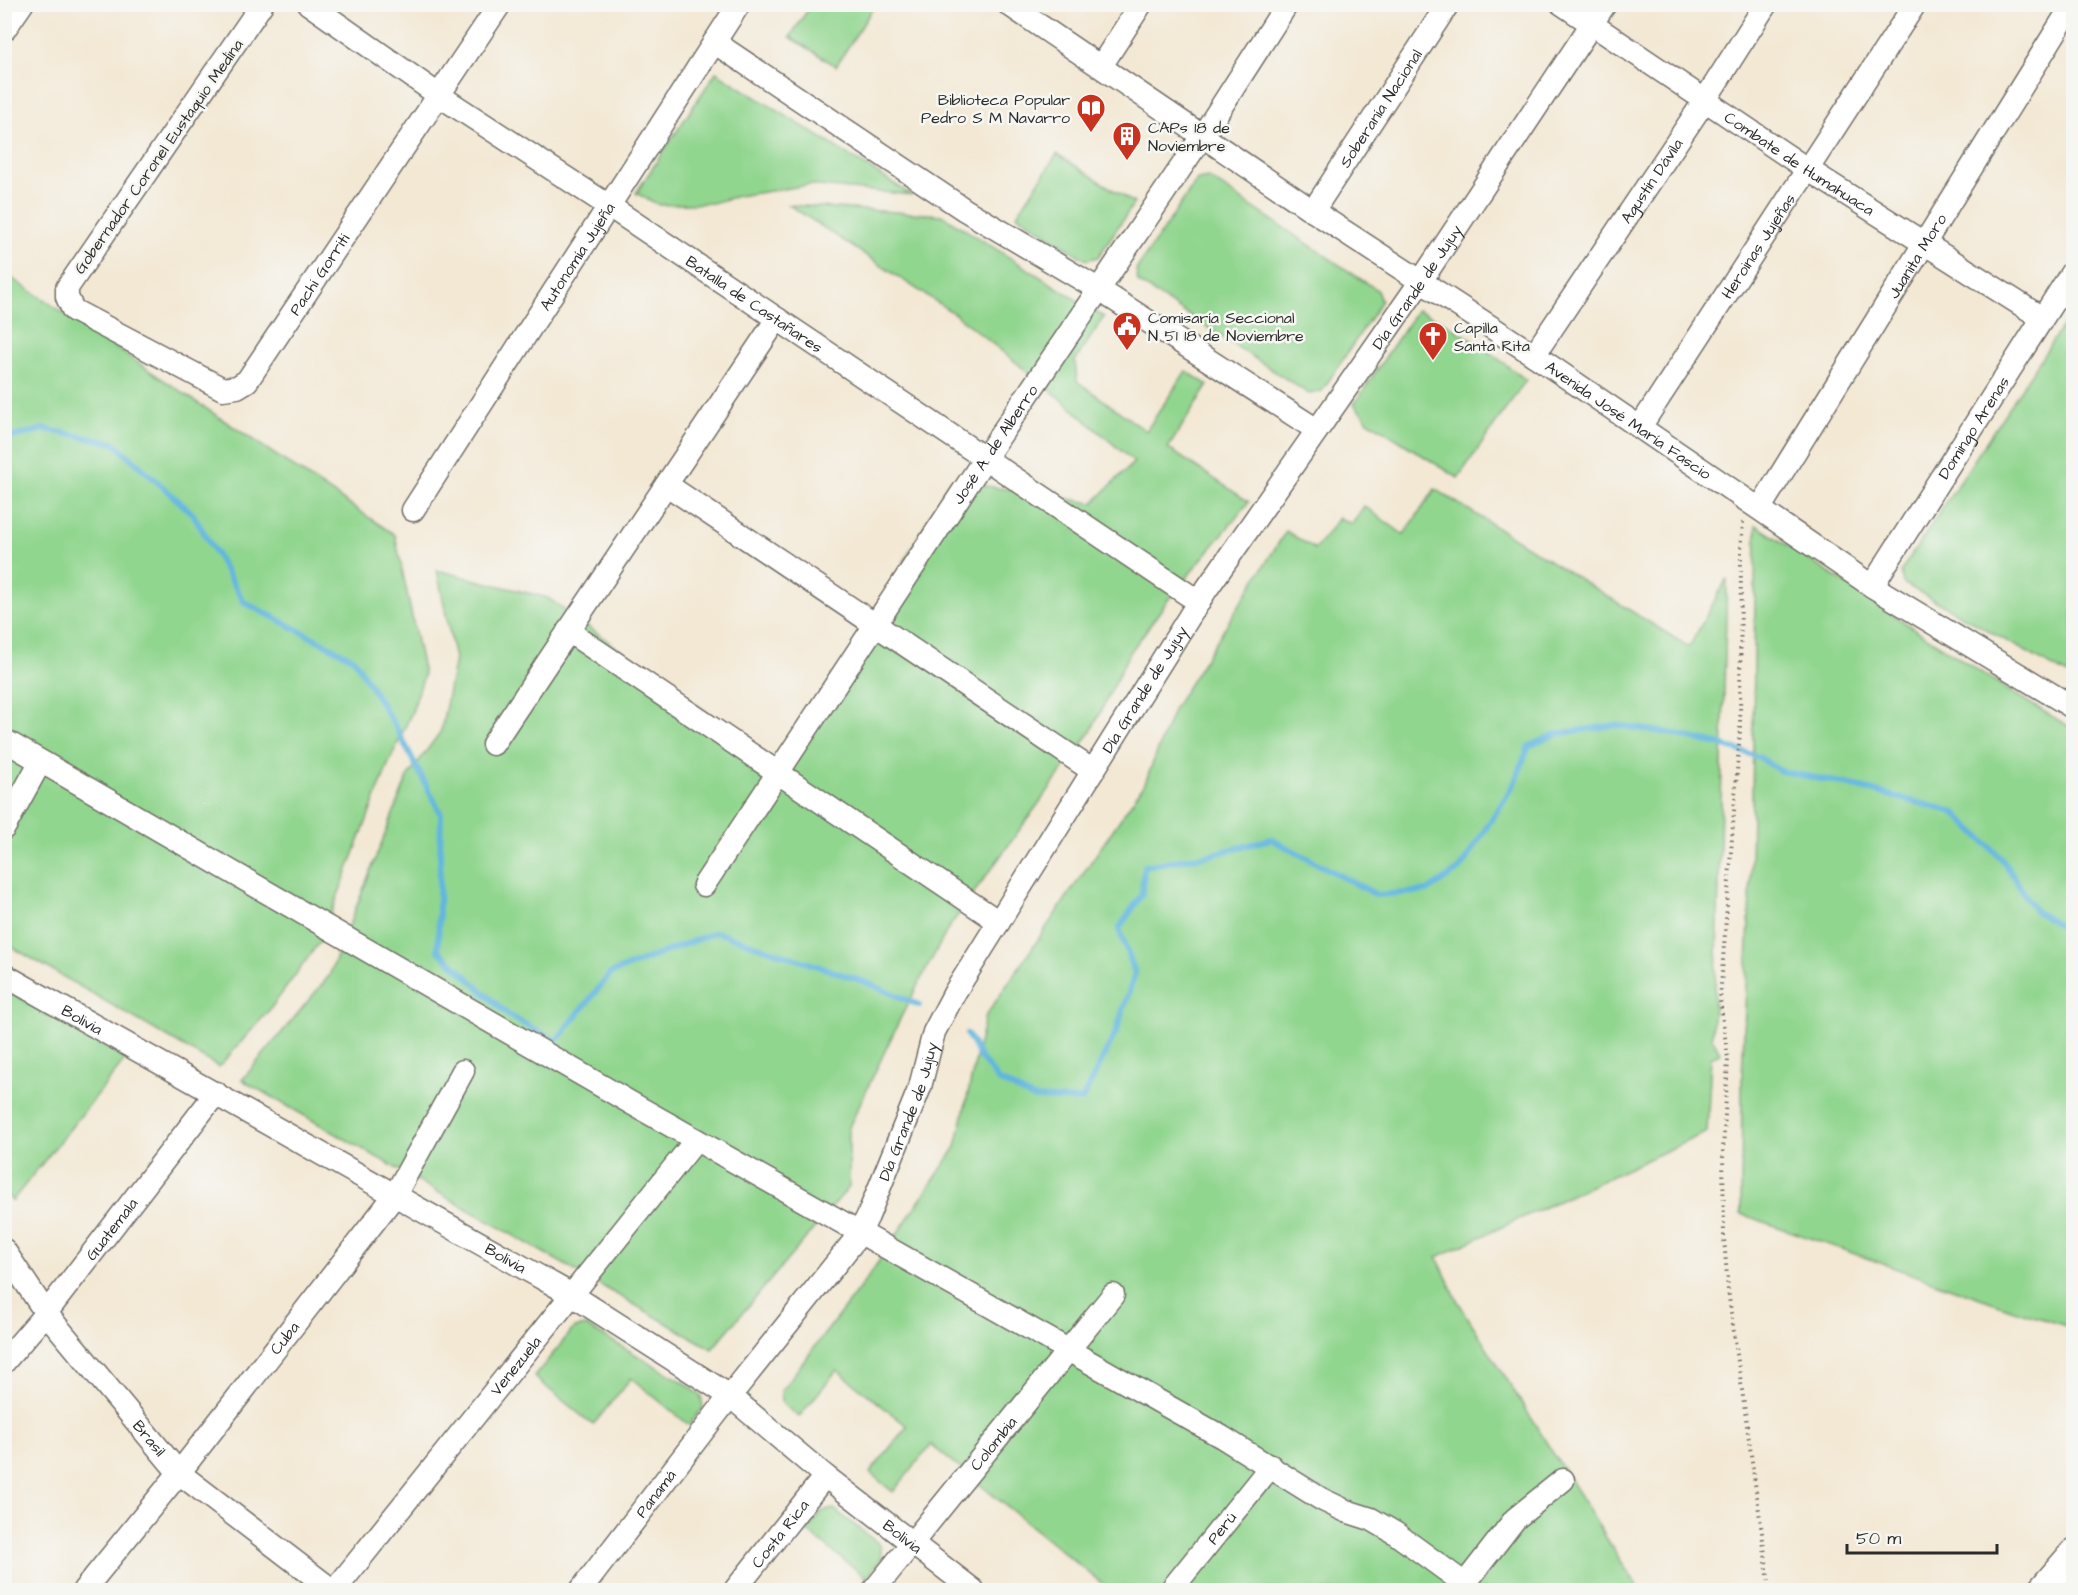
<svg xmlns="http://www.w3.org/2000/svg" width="2078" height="1595" font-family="'Architects Daughter',sans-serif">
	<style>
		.green { fill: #91d68f; stroke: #5e805d; stroke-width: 1.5 }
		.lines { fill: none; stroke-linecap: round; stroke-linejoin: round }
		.stream { stroke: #61b6de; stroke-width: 6 }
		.minor-casing { stroke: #716d66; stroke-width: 25 }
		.tertiary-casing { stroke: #716d66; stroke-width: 31 }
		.path { stroke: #716d66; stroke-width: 4; stroke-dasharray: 1.5 4.5; stroke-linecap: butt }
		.minor { stroke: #fff; stroke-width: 22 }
		.tertiary { stroke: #fff; stroke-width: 28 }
		.labels { text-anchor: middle; stroke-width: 5; stroke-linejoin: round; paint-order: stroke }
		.poi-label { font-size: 16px; fill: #2b2b2b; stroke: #f6f6f2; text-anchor: start }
		.street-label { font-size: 16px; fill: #2b2b2b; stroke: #f6f6f2 }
	</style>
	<rect width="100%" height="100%" fill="#f6f6f2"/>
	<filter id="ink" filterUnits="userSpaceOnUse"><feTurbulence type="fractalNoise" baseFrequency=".0167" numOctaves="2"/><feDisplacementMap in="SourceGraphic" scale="12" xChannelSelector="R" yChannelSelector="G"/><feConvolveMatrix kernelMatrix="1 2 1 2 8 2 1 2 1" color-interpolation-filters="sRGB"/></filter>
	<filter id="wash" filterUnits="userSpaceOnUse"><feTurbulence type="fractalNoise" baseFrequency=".008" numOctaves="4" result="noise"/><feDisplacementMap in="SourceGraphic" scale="24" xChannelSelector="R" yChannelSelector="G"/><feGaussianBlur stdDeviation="1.35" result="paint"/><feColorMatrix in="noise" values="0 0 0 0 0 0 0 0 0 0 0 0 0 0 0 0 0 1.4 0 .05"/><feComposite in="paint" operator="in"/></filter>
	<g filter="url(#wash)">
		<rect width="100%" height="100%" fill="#f3e8d4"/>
		<g class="green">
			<polygon points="811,5 875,5 836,66 790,37"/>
			<polygon points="716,72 912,195 809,185 738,196 712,203 659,205 636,193"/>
			<polygon points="1057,154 1134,203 1098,257 1086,260 1017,215"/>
			<polygon points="1209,178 1377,290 1381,302 1322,391 1309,394 1138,282 1136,270 1197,180"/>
			<polygon points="789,205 942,215 1104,317 1075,361 1077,381 1146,431 1186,371 1208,385 1168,448 1249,502 1168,600 1129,654 1090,733 949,927 902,1015 849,1127 849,1187 712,1349 242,1080 329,976 408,776 441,731 455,659 437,570 548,598 787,770 950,480 1093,503 1134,462 1048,388 955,314"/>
			<polygon points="4,273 395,535 424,675 412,712 388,765 321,940 271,1008 219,1067 5,943"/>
			<path d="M1417,310c40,16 75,44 109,70l-68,98 -90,-57 -14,-17z"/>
			<polygon points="2073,310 2073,678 1903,583 1901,571"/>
			<polygon points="1435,489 1689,647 1727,578 1717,954 1712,1037 1720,1053 1711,1057 1707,1132 1437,1257 1457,1300 1639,1590 1110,1590 931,1445 893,1492 870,1473 907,1426 837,1370 799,1417 782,1403 781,1391 868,1277 956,1147 985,1017 1145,783 1174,708 1286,531 1315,549 1339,518 1352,524 1364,506 1404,535"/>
			<polygon points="1756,525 2008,690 2073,729 2073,1328 2020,1312 1741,1214 1742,1077 1751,875"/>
			<polygon points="5,989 126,1059 12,1201 4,1191"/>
			<polygon points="586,1326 687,1384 701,1396 703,1408 689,1425 631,1378 593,1425 534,1377 574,1328"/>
			<polygon points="834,1509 880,1545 882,1557 867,1578 807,1531 822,1511"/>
		</g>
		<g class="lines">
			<g class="stream">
				<polyline points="4,439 44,429 114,443 193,514 244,602 354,659 398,731 441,814 438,950 508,1015 556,1041 611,973 716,932 865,982 919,1005"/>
				<polyline points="967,1034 980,1057 998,1080 1033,1098 1082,1100 1116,1032 1135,973 1119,929 1142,894 1144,866 1210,855 1271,839 1377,895 1427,891 1460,869 1514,784 1529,746 1556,734 1615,725 1669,733 1718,744 1759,757 1780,771 1842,783 1954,812 2003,860 2035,911 2074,934"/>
			</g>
		</g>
	</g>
	<g filter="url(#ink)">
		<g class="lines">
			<g class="minor-casing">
				<g id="minor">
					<path id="s1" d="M262,4l-195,284v9l6,13 150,79 14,-2 10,-6 253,-377"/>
					<path id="s2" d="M309,4l131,92 169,110 590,396"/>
					<path id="s3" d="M1008,4l305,207 221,144 338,231 202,122"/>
					<path id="s4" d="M1562,4l245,165 235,149"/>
					<polyline points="4,30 22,4"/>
					<polyline points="714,42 965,210 1098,289 1317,430"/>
					<polyline points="1101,66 1141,4"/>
					<path id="s5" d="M1313,211l135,-207"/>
					<path id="s6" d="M1534,355l171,-255 61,-96"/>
					<path id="s7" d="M1640,427l275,-423"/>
					<polyline points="667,485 1093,771"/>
					<path id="s8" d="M1760,508l313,-504"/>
					<path id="s9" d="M413,510l326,-506"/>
					<path id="s10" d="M1872,586l202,-317"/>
					<polyline points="568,631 999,922"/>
					<polyline points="4,740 631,1103 1222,1437 1321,1499 1346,1511 1371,1519 1395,1533 1465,1584"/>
					<polyline points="493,744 777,319"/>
					<polyline points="4,828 37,768"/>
					<path id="s11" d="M704,885l281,-427 218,-323 84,-131"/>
					<path id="s12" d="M4,975l568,320 158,101 95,80 148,114"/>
					<path id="s13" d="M4,1250l42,63 133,160 153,117"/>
					<path id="s14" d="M4,1362l42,-49 170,-220"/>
					<path id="s15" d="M84,1590l95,-117 216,-278 68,-124"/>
					<path id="s16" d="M335,1590l361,-450"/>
					<path id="s17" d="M581,1590l149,-194 128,-160 10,-20 52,-129 14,-55 21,-40 251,-402 215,-309 184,-277"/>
					<path id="s18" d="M735,1590l90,-114"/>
					<path id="s19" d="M874,1590l239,-295"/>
					<path id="s20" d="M1171,1590l100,-124"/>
					<polyline points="1460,1590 1515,1519 1563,1480"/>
				</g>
			</g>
			<g class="tertiary-casing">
				<polyline id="tertiary" points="2042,1590 2074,1553"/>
			</g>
			<polyline class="path" points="1743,522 1741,550 1740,731 1720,1000 1728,1059 1723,1151 1724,1238 1728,1290 1770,1590"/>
			<use href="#minor" class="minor"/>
			<use href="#tertiary" class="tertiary"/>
		</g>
	</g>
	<defs>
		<g id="library-pin" transform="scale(1.5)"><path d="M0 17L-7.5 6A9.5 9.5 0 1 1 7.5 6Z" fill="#c8321e" stroke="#f6f6f2"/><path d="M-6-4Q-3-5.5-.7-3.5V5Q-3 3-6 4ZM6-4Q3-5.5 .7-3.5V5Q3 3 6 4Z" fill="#fff"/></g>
		<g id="building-pin" transform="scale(1.5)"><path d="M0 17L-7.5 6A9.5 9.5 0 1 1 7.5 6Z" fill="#c8321e" stroke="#f6f6f2"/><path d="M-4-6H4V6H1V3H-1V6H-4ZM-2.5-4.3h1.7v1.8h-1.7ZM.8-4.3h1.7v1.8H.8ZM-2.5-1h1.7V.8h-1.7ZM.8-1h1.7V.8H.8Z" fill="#fff"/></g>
		<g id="civic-pin" transform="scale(1.5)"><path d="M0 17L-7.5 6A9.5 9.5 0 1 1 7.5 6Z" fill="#c8321e" stroke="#f6f6f2"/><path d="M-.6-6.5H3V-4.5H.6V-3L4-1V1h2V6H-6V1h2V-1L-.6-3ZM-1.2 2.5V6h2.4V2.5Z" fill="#fff"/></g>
		<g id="church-pin" transform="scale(1.5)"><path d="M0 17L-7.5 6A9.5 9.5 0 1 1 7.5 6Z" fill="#c8321e" stroke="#f6f6f2"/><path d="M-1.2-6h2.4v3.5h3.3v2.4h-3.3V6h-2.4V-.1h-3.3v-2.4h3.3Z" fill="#fff"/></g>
	</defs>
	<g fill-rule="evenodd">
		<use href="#library-pin" x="1091" y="108"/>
		<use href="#building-pin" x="1127" y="136"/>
		<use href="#civic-pin" x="1127" y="326"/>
		<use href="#church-pin" x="1433" y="336"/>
	</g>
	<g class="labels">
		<g class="poi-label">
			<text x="1070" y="105" text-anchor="end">Biblioteca Popular<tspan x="1070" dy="18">Pedro S M Navarro</tspan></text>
			<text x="1148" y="133">CAPs 18 de<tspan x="1148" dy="18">Noviembre</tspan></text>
			<text x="1148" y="323">Comisaría Seccional<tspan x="1148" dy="18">N 51 18 de Noviembre</tspan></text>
			<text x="1454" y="333">Capilla<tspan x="1454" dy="18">Santa Rita</tspan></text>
		</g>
		<g class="street-label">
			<text dy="6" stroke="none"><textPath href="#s5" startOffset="123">Soberanía Nacional</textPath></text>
			<text transform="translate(158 156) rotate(-55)" y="6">Gobernador Coronel Eustaquio Medina</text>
			<text dy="6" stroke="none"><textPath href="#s4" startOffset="286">Combate de Humahuaca</textPath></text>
			<text dy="6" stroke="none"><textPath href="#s6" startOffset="210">Agustín Dávila</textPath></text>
			<text dy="6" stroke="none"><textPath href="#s7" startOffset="216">Heroinas Jujeñas</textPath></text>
			<text dy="6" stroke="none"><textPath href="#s8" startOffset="297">Juanita Moro</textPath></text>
			<text dy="6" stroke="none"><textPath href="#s9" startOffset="302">Autonomía Jujeña</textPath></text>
			<text dy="6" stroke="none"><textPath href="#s1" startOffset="692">Pachi Gorriti</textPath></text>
			<text dy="6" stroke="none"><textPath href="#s17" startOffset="1556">Día Grande de Jujuy</textPath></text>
			<text dy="6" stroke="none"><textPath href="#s2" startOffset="537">Batalla de Castañares</textPath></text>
			<text dy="6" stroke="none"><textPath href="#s3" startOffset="747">Avenida José María Fascio</textPath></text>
			<text dy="6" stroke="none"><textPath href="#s10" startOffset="188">Domingo Arenas</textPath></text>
			<text dy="6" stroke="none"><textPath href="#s11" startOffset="528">José A. de Alberro</textPath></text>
			<text dy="6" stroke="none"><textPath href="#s17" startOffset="1070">Día Grande de Jujuy</textPath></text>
			<text dy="6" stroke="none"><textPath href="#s12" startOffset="90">Bolivia</textPath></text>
			<text dy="6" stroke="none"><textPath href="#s17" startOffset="584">Día Grande de Jujuy</textPath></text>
			<text dy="6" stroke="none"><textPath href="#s14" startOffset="171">Guatemala</textPath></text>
			<text dy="6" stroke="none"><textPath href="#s12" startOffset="576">Bolivia</textPath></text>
			<text dy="6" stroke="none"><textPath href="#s15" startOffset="322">Cuba</textPath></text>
			<text dy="6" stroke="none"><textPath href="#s16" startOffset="288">Venezuela</textPath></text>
			<text dy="6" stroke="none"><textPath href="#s13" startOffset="238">Brasil</textPath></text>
			<text dy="6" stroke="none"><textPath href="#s19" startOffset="189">Colombia</textPath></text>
			<text dy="6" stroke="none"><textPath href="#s17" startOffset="122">Panamá</textPath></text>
			<text dy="6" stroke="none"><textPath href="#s20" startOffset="80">Perú</textPath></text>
			<text dy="6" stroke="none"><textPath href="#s18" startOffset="72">Costa Rica</textPath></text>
			<text dy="6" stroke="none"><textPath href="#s12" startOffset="1062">Bolivia</textPath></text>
		</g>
	</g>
	<rect width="2078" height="1595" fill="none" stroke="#f6f6f2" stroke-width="24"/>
	<path d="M1847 1544v9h150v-9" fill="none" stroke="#2b2b2b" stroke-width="3"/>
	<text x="1856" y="1544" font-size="18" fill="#2b2b2b" stroke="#f6f6f2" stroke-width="4.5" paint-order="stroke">50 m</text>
</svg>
